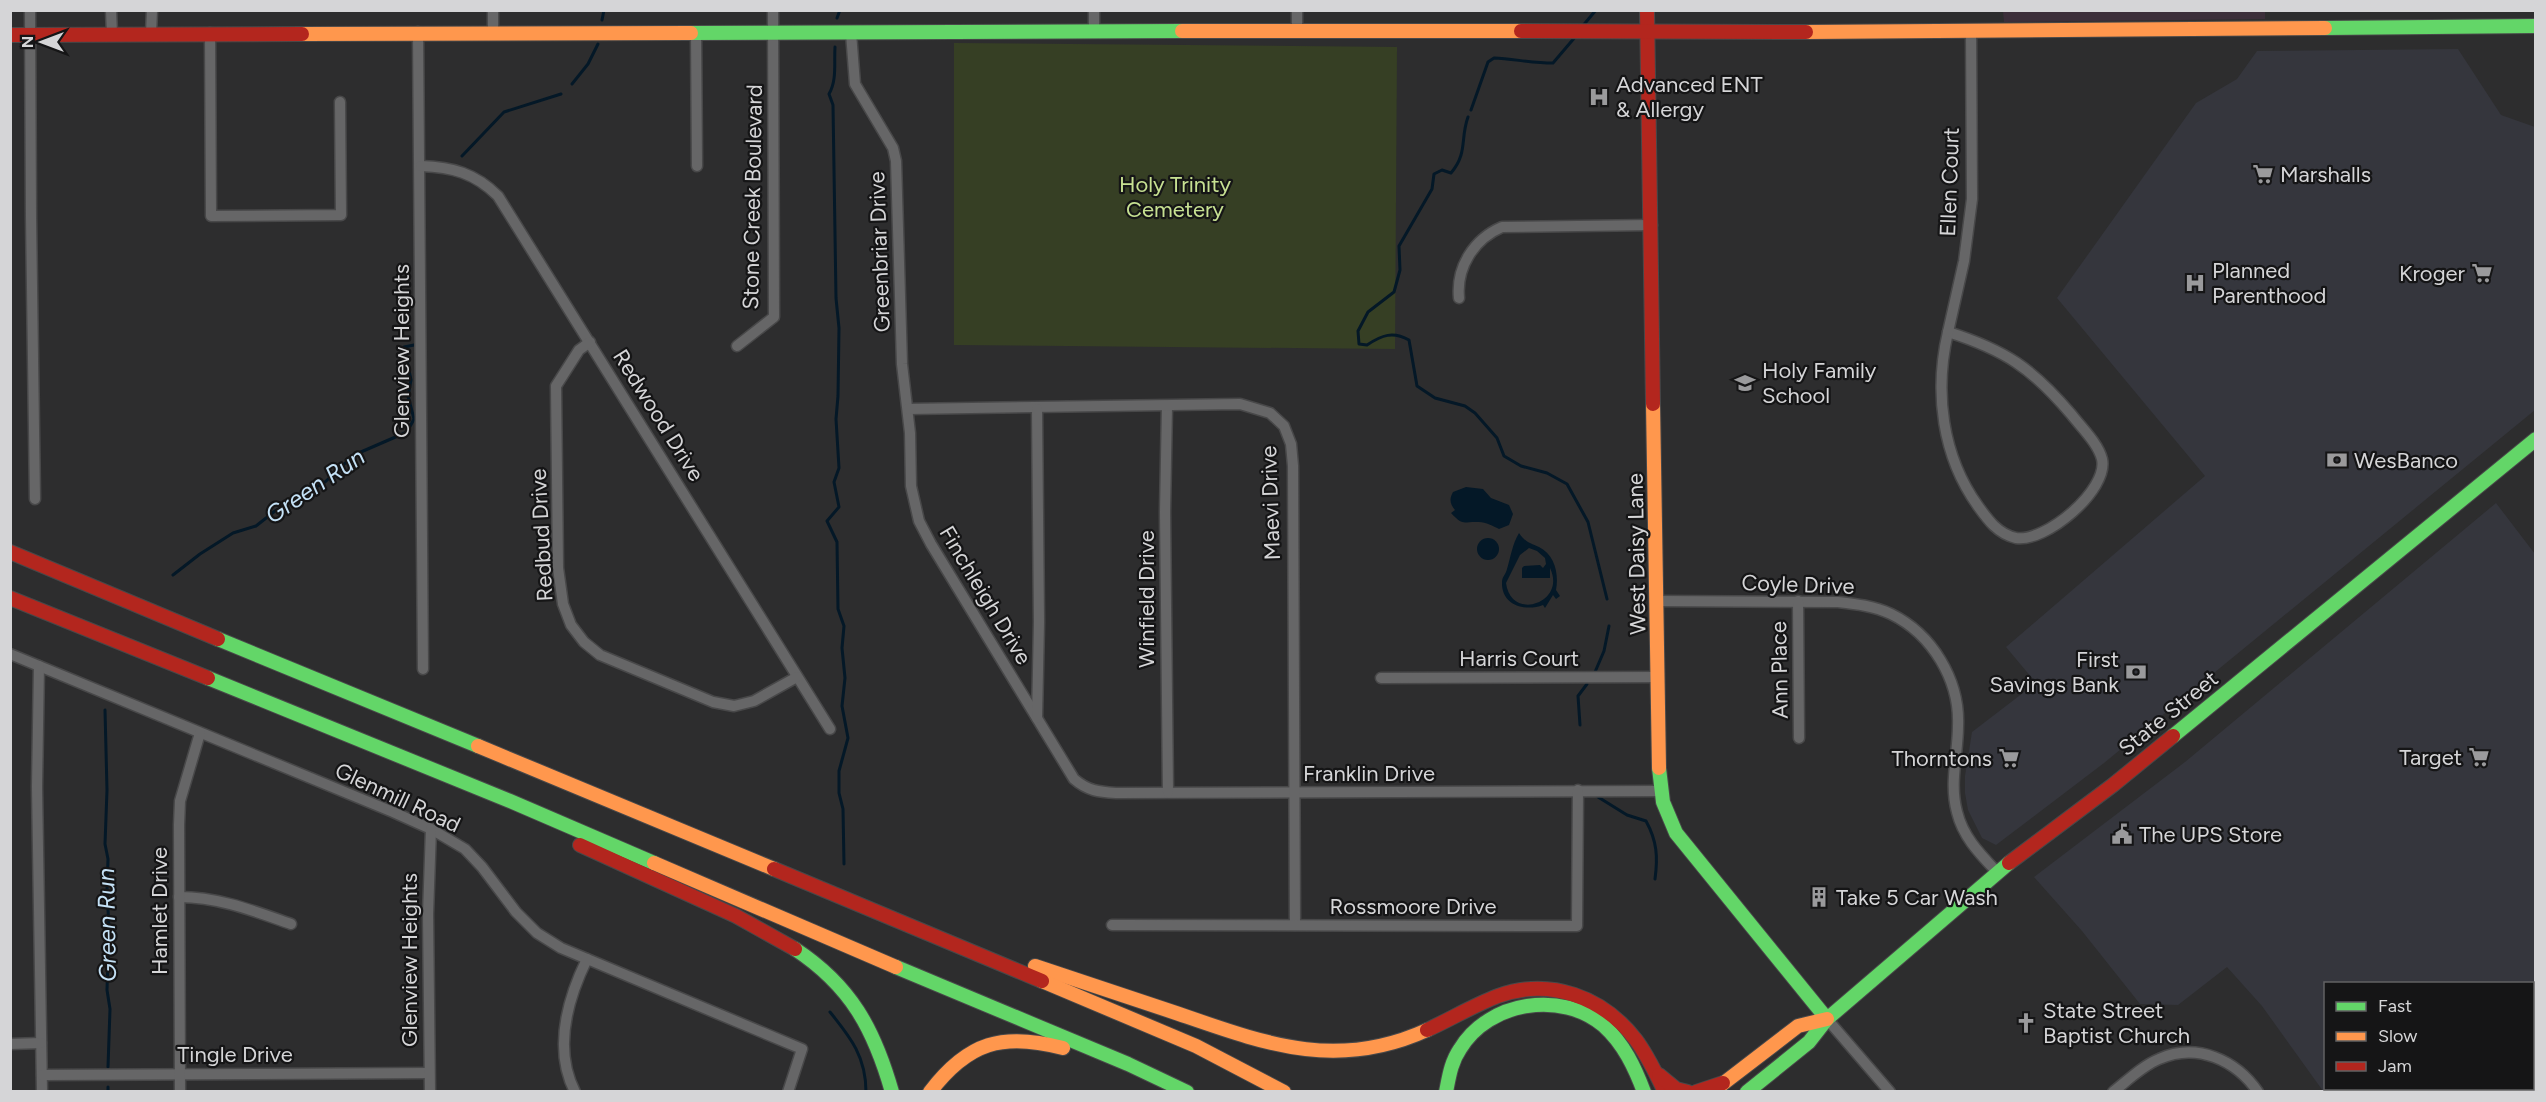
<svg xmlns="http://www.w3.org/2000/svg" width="2546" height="1102" font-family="Figtree,sans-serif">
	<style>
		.built { fill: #35363d; fill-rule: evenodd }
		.education { fill: #3c2f3a }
		.green { fill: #363f24 }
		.water { fill: #041827; fill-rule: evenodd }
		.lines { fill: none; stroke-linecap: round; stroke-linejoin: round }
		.stream { stroke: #041827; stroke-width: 3 }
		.street-casing { stroke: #484849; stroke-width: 13 }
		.fast-casing { stroke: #484849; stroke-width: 16 }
		.slow-casing { stroke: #484849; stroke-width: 16 }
		.jam-casing { stroke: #484849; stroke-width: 16 }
		.street { stroke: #666667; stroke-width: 10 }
		.fast { stroke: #63d668; stroke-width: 14 }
		.slow { stroke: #ff974d; stroke-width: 14 }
		.jam { stroke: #b3261e; stroke-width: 14 }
		.labels { text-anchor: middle; stroke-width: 4.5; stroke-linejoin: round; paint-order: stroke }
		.poi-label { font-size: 22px; fill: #d5d5d7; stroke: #151516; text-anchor: start }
		.street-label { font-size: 22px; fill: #d5d5d7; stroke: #151516 }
		.park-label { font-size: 22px; fill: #c7e192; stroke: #151516 }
		.water-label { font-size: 24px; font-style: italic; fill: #c4e1f6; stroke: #151516 }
	</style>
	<rect width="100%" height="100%" fill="#2d2d2e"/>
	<g class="built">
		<polygon points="2458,49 2501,115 2535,127 2535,410 2104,763 1996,845 1982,838 1968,810 1965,793 1965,776 1972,732 2036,683 2006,647 2205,476 2057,298 2196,103 2237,79 2257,51"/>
		<path d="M2496,503l39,51v537h-212l-61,-85 -35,-39 -49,38 -38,-1 -58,-73 -48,-54 151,-115zM2326,984h206v104h-206z"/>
	</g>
	<polygon class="education" points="2265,11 2265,19 2004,22 2003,11"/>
	<polygon class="green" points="954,43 1397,47 1395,349 954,345"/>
	<g class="water">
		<path d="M1466,487l17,2 8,9 18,7 4,9 -4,11 -10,4c-6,-3 -13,-7 -20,-7 -16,-1 -15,5 -28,-9l4,-3c-5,-6 -6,-11 -2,-18z"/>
		<path d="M1519,533c6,9 11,10 20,14 16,8 20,27 17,43l4,6 -4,3 -3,-4 -8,13 -2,-3c-18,7 -42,0 -41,-23 0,-5 4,-8 5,-13 4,-13 5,-24 12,-36zM1529,548l8,3 8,7 1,6 -3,4 -3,-3 -16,1 -2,2v10h28v-10c17,35 -39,54 -44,15l14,-28z"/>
		<circle cx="1488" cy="549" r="11"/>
	</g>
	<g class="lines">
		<g class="stream">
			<polyline points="837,18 840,10"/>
			<polyline points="602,20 604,10"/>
			<polyline points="1581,28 1596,10"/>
			<path d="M835,47c-1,17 2,33 -6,47l4,11 3,193 3,30 -1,68 -2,23 3,49 -5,14 5,25 -12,14 10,21 1,67 6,17 -2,22 3,30 -3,28 6,32 -9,33v22l4,16 1,55"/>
			<polyline points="572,84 588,64 598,44"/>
			<path d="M1471,110l17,-48 6,-4c20,1 38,5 59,5l23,-27"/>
			<path d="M1468,117c-8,22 0,36 -17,56l-9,-3 -8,4 -2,15 -33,57 1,24 -6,22 -26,20 -10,19 1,13 8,1c15,-10 26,-14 42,-5l8,46 18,12 30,8 10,7 22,25 7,18 17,10 26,7 20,11 21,38 19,77"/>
			<polyline points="462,156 504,112 561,94"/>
			<polyline points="173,575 200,554 233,533 256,526 275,511 325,482 354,455 407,432 414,419 408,396 411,380 404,347 414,345"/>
			<polyline points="1595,672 1604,651 1609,626"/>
			<polyline points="105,710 107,790 105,844 108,859 107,890 109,929 107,990 110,1009 108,1067"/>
			<polyline points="1580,725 1578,696 1587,684"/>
			<path d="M1598,797l29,18 19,6c11,20 12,36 9,58"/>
			<path d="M830,1012c21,26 36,45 36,80"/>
			<polyline points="108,1087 108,1092"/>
		</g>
		<g class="street-casing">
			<g id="street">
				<polyline points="30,10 31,217 35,499"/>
				<polyline points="111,10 112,34"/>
				<polyline points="493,10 493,33"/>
				<polyline points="1297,10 1297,31"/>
				<polyline points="1094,31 1094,10"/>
				<polyline points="418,32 423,669"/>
				<polyline points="696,32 697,166"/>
				<polyline points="210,33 211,216 341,215 340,102"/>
				<path d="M851,33l4,51 38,64 3,13 6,203 8,69 1,53 8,35 12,23 143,235c14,12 25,13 42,14l545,-2"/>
				<polyline points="151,34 152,10"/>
				<path d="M421,166c31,1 54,7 77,30l332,533"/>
				<path d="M1459,298c-3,-31 15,-59 43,-71l150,-2"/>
				<path d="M1948,332c57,18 84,36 123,82 10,13 27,29 31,45 7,31 -57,84 -86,79 -18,-4 -28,-18 -38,-32 -36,-50 -44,-114 -30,-174z"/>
				<polyline points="1948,332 1964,261 1972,199 1971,31"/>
				<polyline points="590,342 579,350 556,386 558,568 563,604 571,625 584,642 600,655 713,702 734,706 754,701 797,677"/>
				<polyline points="737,346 774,317 773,10"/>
				<polyline points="1167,406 1165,512 1168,792"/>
				<polyline points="908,409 1240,404 1270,413 1284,426 1291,444 1293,466 1295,925"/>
				<path d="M1657,601l181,1c18,2 36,4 53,12 41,20 69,66 67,112 0,29 -9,57 -1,86 6,25 23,42 40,60"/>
				<polyline points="1798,601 1799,738"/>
				<polyline points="10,654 393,812 431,829 465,849 482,867 516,912 537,933 561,948 802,1049 788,1092"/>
				<polyline points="39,666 37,787 42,1092"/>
				<polyline points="1381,678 1658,677"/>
				<polyline points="1037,718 1039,622 1037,409"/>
				<path d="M179,897c40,0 75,14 112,27"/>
				<polyline points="1112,925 1577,926 1578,790"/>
				<polyline points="1827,1019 1890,1092"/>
				<polyline points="10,1044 41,1043"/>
				<polyline points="42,1075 429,1073"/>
				<polyline points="180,1092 179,825 180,801 200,733"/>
				<polyline points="430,1092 428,914 431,829"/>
				<path d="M575,1092c-22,-43 -8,-92 12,-133"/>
				<path d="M2113,1092c14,-11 29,-26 46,-33 38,-17 77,1 99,33"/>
			</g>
		</g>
		<g class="fast-casing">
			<g id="fast">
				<polyline points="2325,28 2536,26"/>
				<polyline points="691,33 1182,31"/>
				<polyline points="218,639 478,746"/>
				<polyline points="208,678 510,801 654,863"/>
				<polyline points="2173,736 2536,439"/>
				<polyline points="1659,768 1663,802 1676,833 1827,1019"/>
				<path d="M795,949c56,37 79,80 97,143"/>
				<polyline points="896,967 1128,1064 1187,1092"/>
				<path d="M1446,1092c3,-15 5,-30 14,-43 29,-48 102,-59 144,-23 20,18 31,42 40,66"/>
				<polyline points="1747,1092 1809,1042 1827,1019 2009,863"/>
			</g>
		</g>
		<g class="slow-casing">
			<g id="slow">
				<polyline points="1182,31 1521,31"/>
				<polyline points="1806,32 2325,28"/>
				<polyline points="302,34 691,33"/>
				<polyline points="1653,404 1659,768"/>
				<polyline points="478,746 774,869"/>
				<polyline points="654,863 896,967"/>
				<path d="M1035,966c48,16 96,32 144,48 87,30 158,57 248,16"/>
				<polyline points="1042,981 1196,1046 1284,1092"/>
				<polyline points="1716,1089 1798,1026 1827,1019"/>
				<path d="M930,1092c38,-50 73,-60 133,-44"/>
			</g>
		</g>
		<g class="jam-casing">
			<g id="jam">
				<polyline points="1647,10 1653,404"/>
				<polyline points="1521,31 1806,32"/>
				<polyline points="10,35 302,34"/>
				<polyline points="10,552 218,639"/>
				<polyline points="10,598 208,678"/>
				<polyline points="580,845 736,916 795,949"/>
				<polyline points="2009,863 2113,785 2173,736"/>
				<polyline points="774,869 1042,981"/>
				<path d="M1427,1030c24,-11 47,-25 71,-34 52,-19 105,1 138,44 12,16 20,34 29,52"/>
				<polyline points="1659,1075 1676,1089 1688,1092"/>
				<polyline points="1696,1092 1723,1083"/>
			</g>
		</g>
		<use href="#street" class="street"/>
		<use href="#fast" class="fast"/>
		<use href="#slow" class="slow"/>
		<use href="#jam" class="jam"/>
	</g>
	<defs>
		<g id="hospital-bare" transform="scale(1.62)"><path d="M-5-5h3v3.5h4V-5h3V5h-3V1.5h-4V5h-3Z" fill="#9a9a9c" stroke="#151516" stroke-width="2.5" paint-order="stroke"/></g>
		<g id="supermarket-bare" transform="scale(1.62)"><path d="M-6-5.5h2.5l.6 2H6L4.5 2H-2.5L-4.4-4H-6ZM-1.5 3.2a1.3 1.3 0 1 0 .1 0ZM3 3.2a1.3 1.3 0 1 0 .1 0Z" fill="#9a9a9c" stroke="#151516" stroke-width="2.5" paint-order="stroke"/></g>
		<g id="school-bare" transform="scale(1.62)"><path d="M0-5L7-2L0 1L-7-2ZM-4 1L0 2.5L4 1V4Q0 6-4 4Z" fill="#9a9a9c" stroke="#151516" stroke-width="2.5" paint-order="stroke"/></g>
		<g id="bank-bare" transform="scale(1.62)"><path d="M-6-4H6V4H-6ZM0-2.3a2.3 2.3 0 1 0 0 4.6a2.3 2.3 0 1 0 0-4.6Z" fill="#9a9a9c" stroke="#151516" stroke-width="2.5" paint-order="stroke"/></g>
		<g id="civic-bare" transform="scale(1.62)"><path d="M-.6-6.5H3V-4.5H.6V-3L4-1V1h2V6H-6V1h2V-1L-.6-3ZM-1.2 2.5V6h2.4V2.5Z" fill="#9a9a9c" stroke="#151516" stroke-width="2.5" paint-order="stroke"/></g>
		<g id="building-bare" transform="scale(1.62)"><path d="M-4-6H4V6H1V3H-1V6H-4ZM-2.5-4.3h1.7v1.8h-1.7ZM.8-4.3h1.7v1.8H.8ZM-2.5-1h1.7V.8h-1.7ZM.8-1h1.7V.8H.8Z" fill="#9a9a9c" stroke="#151516" stroke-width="2.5" paint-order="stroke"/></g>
		<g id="church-bare" transform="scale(1.62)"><path d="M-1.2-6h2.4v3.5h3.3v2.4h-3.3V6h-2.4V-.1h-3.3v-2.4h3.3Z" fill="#9a9a9c" stroke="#151516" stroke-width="2.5" paint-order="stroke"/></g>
	</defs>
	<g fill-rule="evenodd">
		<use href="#hospital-bare" x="1599" y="97"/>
		<use href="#supermarket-bare" x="2263" y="174"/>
		<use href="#supermarket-bare" x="2482" y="273"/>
		<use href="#hospital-bare" x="2195" y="283"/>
		<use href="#school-bare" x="1745" y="383"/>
		<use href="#bank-bare" x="2337" y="460"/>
		<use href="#bank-bare" x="2136" y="672"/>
		<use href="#supermarket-bare" x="2479" y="757"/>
		<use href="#supermarket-bare" x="2009" y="758"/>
		<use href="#civic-bare" x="2122" y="834"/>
		<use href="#building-bare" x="1819" y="897"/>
		<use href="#church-bare" x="2026" y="1023"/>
	</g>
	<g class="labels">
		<g class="poi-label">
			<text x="1616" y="92">Advanced ENT<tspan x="1616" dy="25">&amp; Allergy</tspan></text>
			<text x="2280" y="182">Marshalls</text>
			<text x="2212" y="278">Planned<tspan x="2212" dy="25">Parenthood</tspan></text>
			<text x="2465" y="281" text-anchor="end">Kroger</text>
			<text x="1762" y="378">Holy Family<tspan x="1762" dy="25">School</tspan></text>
			<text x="2354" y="468">WesBanco</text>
			<text x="2119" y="667" text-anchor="end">First<tspan x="2119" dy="25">Savings Bank</tspan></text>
			<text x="2462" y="765" text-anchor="end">Target</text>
			<text x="1992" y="766" text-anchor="end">Thorntons</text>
			<text x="2139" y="842">The UPS Store</text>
			<text x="1836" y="905">Take 5 Car Wash</text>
			<text x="2043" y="1018">State Street<tspan x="2043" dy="25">Baptist Church</tspan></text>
		</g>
		<g class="street-label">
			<text transform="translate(1949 182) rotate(-88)" y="8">Ellen Court</text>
			<text transform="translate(752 197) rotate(-89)" y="8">Stone Creek Boulevard</text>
			<text transform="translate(879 252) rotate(-92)" y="8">Greenbriar Drive</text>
			<text transform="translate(401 351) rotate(-90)" y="8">Glenview Heights</text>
			<text transform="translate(659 415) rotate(58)" y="8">Redwood Drive</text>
			<text transform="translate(1270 503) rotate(-92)" y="8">Maevi Drive</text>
			<text transform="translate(541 535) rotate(-93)" y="8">Redbud Drive</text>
			<text transform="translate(1636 554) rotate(-91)" y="8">West Daisy Lane</text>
			<text transform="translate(1798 584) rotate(2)" y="8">Coyle Drive</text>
			<text transform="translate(986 595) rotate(59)" y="8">Finchleigh Drive</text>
			<text transform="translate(1146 599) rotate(-90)" y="8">Winfield Drive</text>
			<text x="1519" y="666">Harris Court</text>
			<text transform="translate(1779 670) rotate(-91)" y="8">Ann Place</text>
			<text transform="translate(2168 713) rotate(-39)" y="8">State Street</text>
			<text x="1369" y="781">Franklin Drive</text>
			<text transform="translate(398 797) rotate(25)" y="8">Glenmill Road</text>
			<text x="1413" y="914">Rossmoore Drive</text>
			<text transform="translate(159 911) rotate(-90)" y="8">Hamlet Drive</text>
			<text transform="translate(409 960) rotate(-90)" y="8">Glenview Heights</text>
			<text x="235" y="1062">Tingle Drive</text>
		</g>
		<g class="park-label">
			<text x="1175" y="192">Holy Trinity<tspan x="1175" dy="25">Cemetery</tspan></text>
		</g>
		<g class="water-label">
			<text transform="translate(315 486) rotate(-34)" y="8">Green Run</text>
			<text transform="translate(107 925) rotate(-91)" y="8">Green Run</text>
		</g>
	</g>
	<rect width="2546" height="1102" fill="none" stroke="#d5d5d7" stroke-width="24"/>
	<rect x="2324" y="982" width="210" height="108" fill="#151516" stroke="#626263" stroke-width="1.5"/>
	<rect x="2336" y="1002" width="30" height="9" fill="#63d668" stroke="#626263" stroke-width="1.5"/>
	<text x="2378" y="1012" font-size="18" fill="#d5d5d7">Fast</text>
	<rect x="2336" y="1032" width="30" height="9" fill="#ff974d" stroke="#626263" stroke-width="1.5"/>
	<text x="2378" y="1042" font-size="18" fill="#d5d5d7">Slow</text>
	<rect x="2336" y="1062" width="30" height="9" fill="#b3261e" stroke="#626263" stroke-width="1.5"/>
	<text x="2378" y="1072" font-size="18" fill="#d5d5d7">Jam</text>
	<g transform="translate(42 42) rotate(270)" stroke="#151516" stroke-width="4.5" paint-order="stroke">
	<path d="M0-4.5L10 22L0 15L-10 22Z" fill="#d5d5d7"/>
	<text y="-9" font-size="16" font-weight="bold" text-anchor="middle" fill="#d5d5d7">N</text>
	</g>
</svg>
